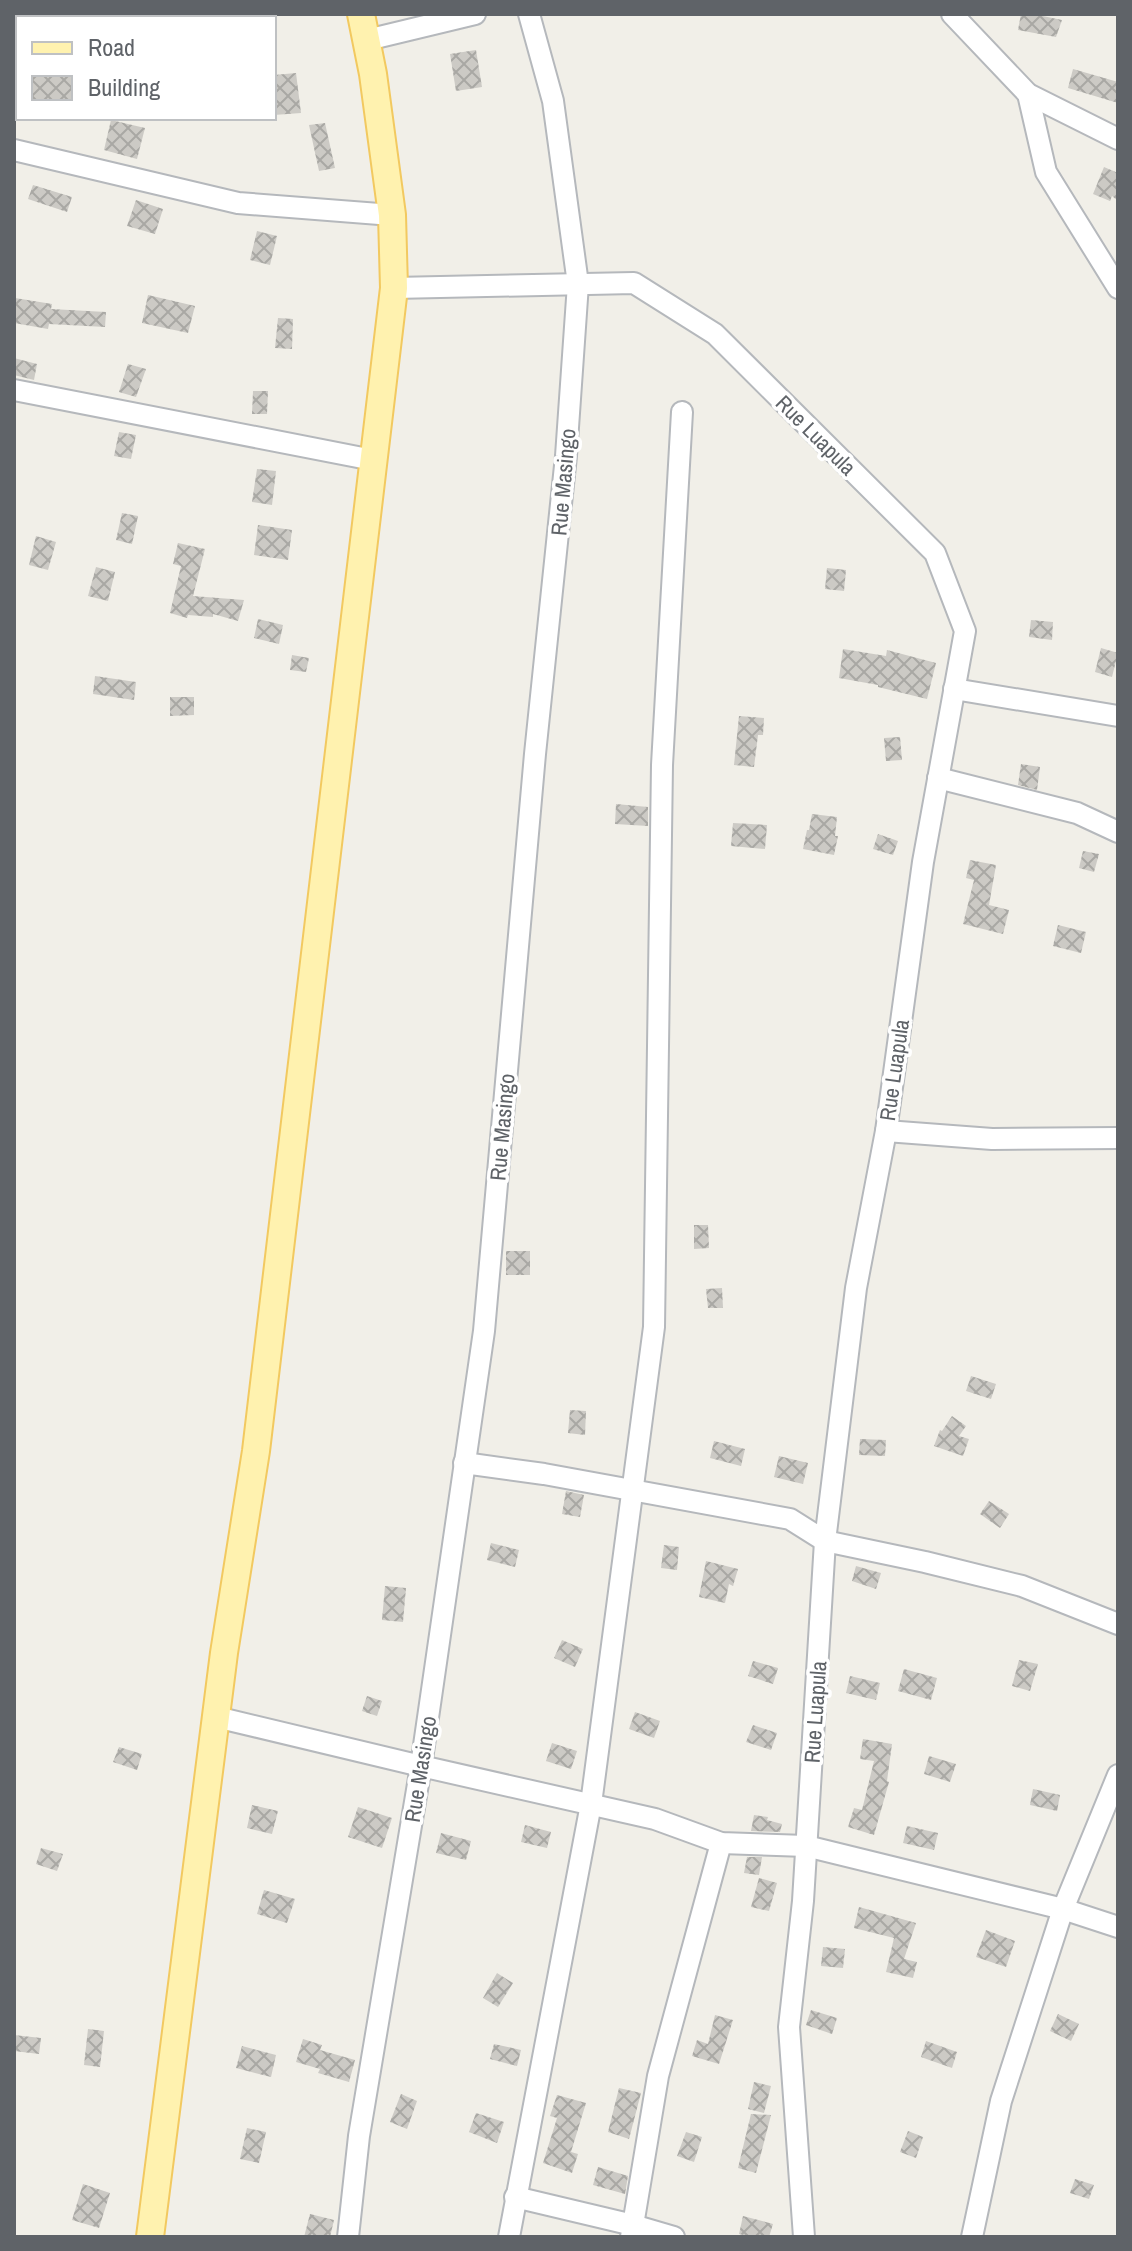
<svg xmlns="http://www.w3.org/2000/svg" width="1132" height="2251" font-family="'Archivo Narrow',sans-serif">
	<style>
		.building { fill: url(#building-cross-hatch) }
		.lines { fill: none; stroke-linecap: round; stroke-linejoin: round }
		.minor-casing { stroke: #b5b8bc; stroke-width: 24 }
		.major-casing { stroke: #f2c960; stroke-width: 30 }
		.minor { stroke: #fff; stroke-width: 20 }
		.major { stroke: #fff2af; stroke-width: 26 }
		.labels { text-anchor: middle; stroke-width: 7; stroke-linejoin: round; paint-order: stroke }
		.street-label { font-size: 22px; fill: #5f6368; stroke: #fff }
	</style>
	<defs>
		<pattern id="building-cross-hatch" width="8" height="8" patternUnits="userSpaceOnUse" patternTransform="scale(2)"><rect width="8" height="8" fill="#cccac5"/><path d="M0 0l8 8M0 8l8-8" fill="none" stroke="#a9a8a4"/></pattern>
	</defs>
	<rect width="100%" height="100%" fill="#f1efe8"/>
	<g class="building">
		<polygon points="1021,14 1033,14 1062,20 1056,37 1018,30"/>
		<polygon points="476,50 482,87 456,91 450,54"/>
		<polygon points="1073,69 1118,82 1118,103 1068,88"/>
		<polygon points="296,73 301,113 274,115 274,75"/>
		<polygon points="111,120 145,128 137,159 104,150"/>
		<polygon points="325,123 335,168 319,171 309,125"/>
		<polygon points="1104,167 1118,173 1118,201 1112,196 1110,201 1093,194"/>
		<polygon points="33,185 72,197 67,212 28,199"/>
		<polygon points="136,200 163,209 155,234 127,226"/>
		<polygon points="257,231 277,236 270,265 250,260"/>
		<polygon points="148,295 195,306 188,333 142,323"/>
		<polygon points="15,298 52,304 51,309 106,312 105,327 49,324 48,329 14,323"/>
		<polygon points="278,318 293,319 292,349 275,348"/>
		<polygon points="14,358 37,364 34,380 14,375"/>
		<polygon points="128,364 146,369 136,397 119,392"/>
		<polygon points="253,391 268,391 267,414 252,414"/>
		<polygon points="119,432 136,435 131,459 114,456"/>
		<polygon points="257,469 276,471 272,505 252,502"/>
		<polygon points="122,513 138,516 132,544 116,540"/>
		<polygon points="258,525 292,530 288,560 254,555"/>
		<polygon points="36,536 56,542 48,570 29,565"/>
		<polygon points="178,543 205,549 193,596 244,600 238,621 213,614 213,617 188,615 187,618 170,613 181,566 173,564"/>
		<polygon points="96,567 115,572 108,601 88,596"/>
		<polygon points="827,568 846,570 844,591 825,589"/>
		<polygon points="258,619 283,625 279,644 254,638"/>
		<polygon points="1031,620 1053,622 1052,640 1029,637"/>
		<polygon points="1101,648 1118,653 1112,677 1095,672"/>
		<polygon points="843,649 886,656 887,650 936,663 927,699 878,687 878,685 839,678"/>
		<polygon points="292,655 309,658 306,672 290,670"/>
		<polygon points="95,676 136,682 134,700 93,694"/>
		<polygon points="170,697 194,697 194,715 170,716"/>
		<polygon points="739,716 764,718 763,735 758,735 754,767 734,765"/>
		<polygon points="900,737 902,760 886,761 884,738"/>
		<polygon points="1021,764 1040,767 1037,790 1018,785"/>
		<polygon points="616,804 648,807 648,826 615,824"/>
		<polygon points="812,814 837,817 835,836 838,836 834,855 803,849 807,830 809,830"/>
		<polygon points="733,823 767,825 765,849 731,846"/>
		<polygon points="878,834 898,841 893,855 873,849"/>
		<polygon points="1083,851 1099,854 1094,872 1079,868"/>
		<polygon points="970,860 996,865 989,905 1009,910 1003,934 963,924 974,880 966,878"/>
		<polygon points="1058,925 1086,932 1081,953 1053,946"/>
		<polygon points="694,1225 708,1225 709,1248 694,1249"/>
		<rect x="506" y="1251" width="24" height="24"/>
		<polygon points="722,1288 723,1308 708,1308 706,1289"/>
		<polygon points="971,1376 996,1384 991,1399 966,1391"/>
		<polygon points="570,1410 586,1411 585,1435 568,1433"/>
		<polygon points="952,1416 966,1426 959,1436 969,1439 963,1456 934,1446 940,1430 942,1431"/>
		<polygon points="860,1439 886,1440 885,1456 859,1455"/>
		<polygon points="714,1441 745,1449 741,1466 710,1458"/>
		<polygon points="779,1456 808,1463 803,1484 774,1477"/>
		<polygon points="566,1491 584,1495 580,1517 562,1514"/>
		<polygon points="989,1501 1009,1514 1000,1528 980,1514"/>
		<polygon points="491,1543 519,1550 515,1567 487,1560"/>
		<polygon points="664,1545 679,1547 677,1570 661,1568"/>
		<polygon points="706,1561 738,1569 733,1586 729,1584 725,1603 699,1597"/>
		<polygon points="856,1566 881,1573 876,1589 852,1581"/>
		<polygon points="385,1586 406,1588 403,1622 382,1620"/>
		<polygon points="562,1640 583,1649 575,1667 554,1658"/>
		<polygon points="1019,1660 1038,1664 1030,1691 1012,1686"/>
		<polygon points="753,1661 778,1668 773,1684 748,1676"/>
		<polygon points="904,1669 937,1678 931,1700 898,1691"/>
		<polygon points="850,1676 880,1683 876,1700 846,1693"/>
		<polygon points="367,1696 382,1701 377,1716 362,1711"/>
		<polygon points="635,1712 660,1721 654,1738 629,1729"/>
		<polygon points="753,1725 777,1733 771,1750 746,1742"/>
		<polygon points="863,1739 892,1744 887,1781 889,1782 874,1835 848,1827 854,1808 862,1810 874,1761 860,1759"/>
		<polygon points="552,1743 577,1751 571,1769 546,1761"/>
		<polygon points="119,1747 142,1754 137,1770 113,1762"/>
		<polygon points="929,1756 956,1764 950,1782 924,1774"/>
		<polygon points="1033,1789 1060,1795 1057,1811 1030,1805"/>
		<polygon points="252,1805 278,1811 272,1834 247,1828"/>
		<polygon points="358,1807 392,1818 382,1848 348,1837"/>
		<polygon points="754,1815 768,1817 767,1820 782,1824 780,1832 751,1831"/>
		<polygon points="525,1825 551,1832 547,1848 521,1842"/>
		<polygon points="907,1826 938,1833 934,1850 903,1843"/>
		<polygon points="441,1833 471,1841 466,1860 436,1853"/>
		<polygon points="41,1848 63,1854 57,1871 36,1864"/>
		<polygon points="747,1857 762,1857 759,1875 744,1873"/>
		<polygon points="759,1878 777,1883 769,1911 751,1907"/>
		<polygon points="264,1890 295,1899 287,1923 257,1914"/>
		<polygon points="859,1907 916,1923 904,1959 917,1962 913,1978 886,1972 894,1938 854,1928"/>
		<polygon points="986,1930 1015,1941 1006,1967 976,1957"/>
		<polygon points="823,1947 845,1949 843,1968 821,1966"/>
		<polygon points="497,1973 513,1983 498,2007 483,1998"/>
		<polygon points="811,2010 837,2018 832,2034 806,2025"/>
		<polygon points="1058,2014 1079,2024 1071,2041 1050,2031"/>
		<polygon points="715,2015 733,2020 719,2064 692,2056 697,2040 708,2044"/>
		<polygon points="88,2029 104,2031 100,2067 84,2065"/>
		<polygon points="14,2035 41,2038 39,2054 14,2051"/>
		<polygon points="303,2039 322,2045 320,2050 355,2060 349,2082 318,2073 320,2069 296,2062"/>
		<polygon points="926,2041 957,2052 952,2068 921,2057"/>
		<polygon points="494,2044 521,2050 517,2066 490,2059"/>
		<polygon points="242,2046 276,2055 271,2077 236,2068"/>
		<polygon points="754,2082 771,2086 764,2113 748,2109"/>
		<polygon points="619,2088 641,2093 629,2139 608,2132"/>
		<polygon points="401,2094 417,2101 407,2129 390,2122"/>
		<polygon points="557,2095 586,2103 571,2152 578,2154 572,2173 543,2163 557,2118 550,2116"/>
		<polygon points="476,2113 504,2122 497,2143 469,2132"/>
		<polygon points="751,2114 771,2115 756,2173 738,2168"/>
		<polygon points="247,2128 266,2132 259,2163 240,2159"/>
		<polygon points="908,2131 923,2137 916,2158 900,2152"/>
		<polygon points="686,2132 702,2137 694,2162 677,2156"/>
		<polygon points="598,2167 628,2176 625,2194 593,2185"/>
		<polygon points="1075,2179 1094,2185 1089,2199 1070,2193"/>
		<polygon points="83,2184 110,2193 99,2228 72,2220"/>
		<polygon points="310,2214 334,2220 330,2237 304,2237"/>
		<polygon points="743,2216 773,2224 769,2237 751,2237 739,2234"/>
	</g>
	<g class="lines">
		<g class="minor-casing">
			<g id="minor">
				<polyline points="952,14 1028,94 1118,139"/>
				<polyline points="367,40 475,14"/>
				<polyline points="1028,94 1046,172 1118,288"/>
				<polyline points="14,150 238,203 392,215"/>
				<polyline points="394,288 634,283 715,334 935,553 965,631 923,862 886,1131 856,1288 825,1541 803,1901 789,2027 804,2237"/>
				<polyline points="14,390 373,460"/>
				<polyline points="954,689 1118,716"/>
				<polyline points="938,778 1077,813 1118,832"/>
				<polyline points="886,1131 992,1139 1118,1138"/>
				<polyline points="464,1463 544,1474 790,1519 825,1541 925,1562 1022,1586 1118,1624"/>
				<polyline points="216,1717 421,1766 655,1819 721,1843 806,1846 1063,1909 1118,1927"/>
				<polyline points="515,2197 633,2225 674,2237"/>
				<polyline points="348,2237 359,2136 421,1766 484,1331 535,754 566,456 578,284 553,101 529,14"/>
				<polyline points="509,2237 591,1804 654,1327 662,765 682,412"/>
				<polyline points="631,2237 658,2076 721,1843"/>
				<polyline points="972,2237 1001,2101 1063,1909 1118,1775"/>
			</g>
		</g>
		<g class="major-casing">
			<polyline id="major" points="150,2237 224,1653 256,1451 394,288 392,215 373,74 361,14"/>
		</g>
		<use href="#minor" class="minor"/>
		<use href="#major" class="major"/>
	</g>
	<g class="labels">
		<g class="street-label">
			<text transform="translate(816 435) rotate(45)" y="8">Rue Luapula</text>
			<text transform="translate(563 482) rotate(-85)" y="8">Rue Masingo</text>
			<text transform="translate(894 1070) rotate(-82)" y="8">Rue Luapula</text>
			<text transform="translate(502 1127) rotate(-85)" y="8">Rue Masingo</text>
			<text transform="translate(815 1712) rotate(-86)" y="8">Rue Luapula</text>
			<text transform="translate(420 1769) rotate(-81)" y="8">Rue Masingo</text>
		</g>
	</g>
	<rect width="1132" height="2251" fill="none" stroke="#5f6368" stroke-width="32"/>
	<rect x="16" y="16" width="260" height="104" fill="#ffffff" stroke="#bfc1c3" stroke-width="2"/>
	<rect x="32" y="42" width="40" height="12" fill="#fff2af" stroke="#bfc1c3" stroke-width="2"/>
	<text x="88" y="56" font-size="24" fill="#5f6368">Road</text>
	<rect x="32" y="76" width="40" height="24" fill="url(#building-cross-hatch)" stroke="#bfc1c3" stroke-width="2"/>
	<text x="88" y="96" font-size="24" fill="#5f6368">Building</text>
</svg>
